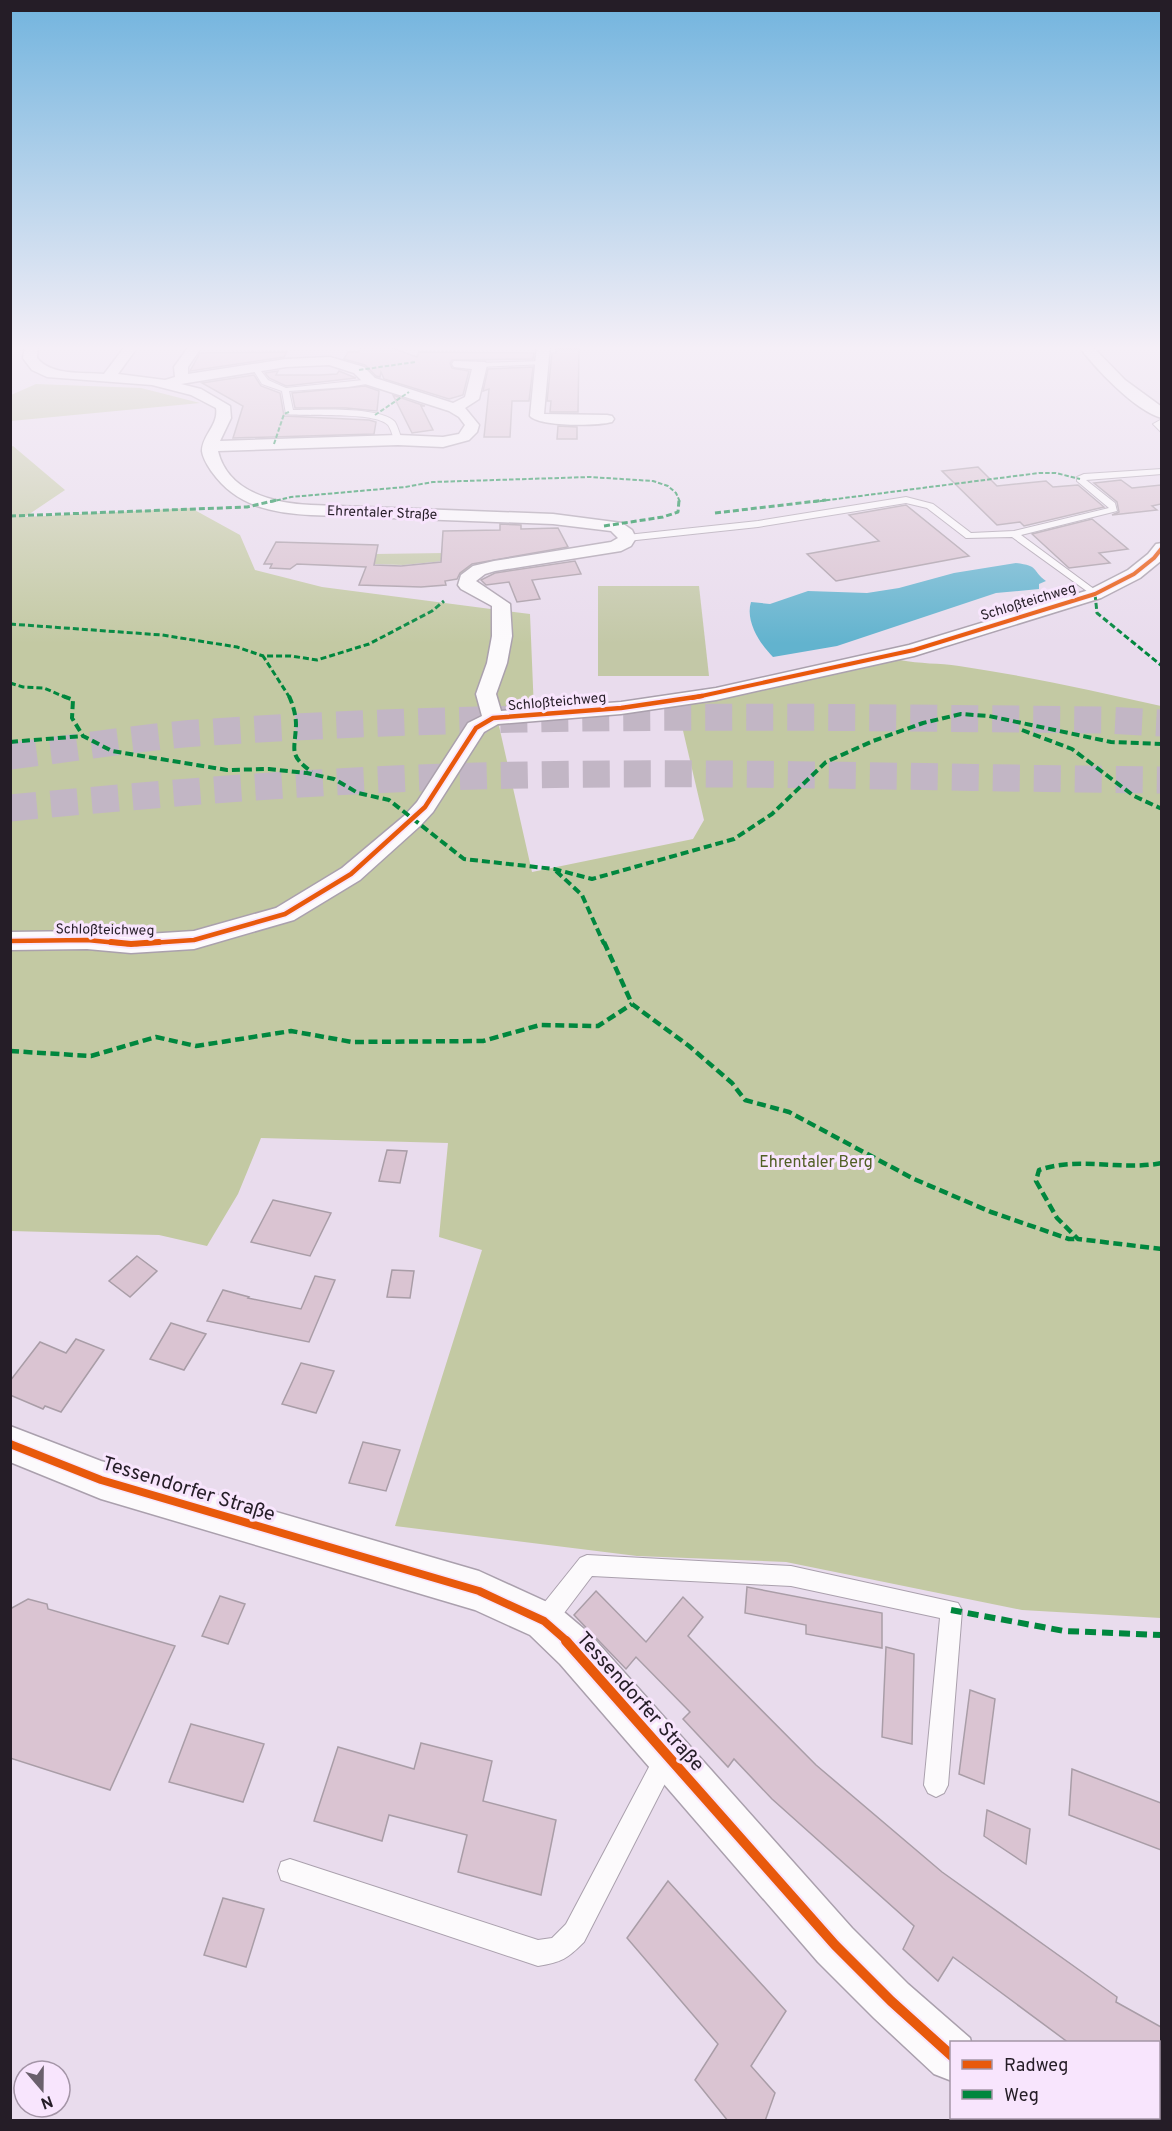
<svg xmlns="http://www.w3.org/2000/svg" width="1172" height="2131" font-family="Overpass,sans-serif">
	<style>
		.green { fill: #c3c8a7 }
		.forest { fill: #c3c9a3 }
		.water { fill: #62b3ce }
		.building { fill: #dac4d2; stroke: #a99da7; stroke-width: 1.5 }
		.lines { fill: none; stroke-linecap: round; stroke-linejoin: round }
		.highway-tunnel { stroke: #c2b6c5; stroke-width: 27; stroke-dasharray: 27 14; stroke-linecap: butt }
		.lane-casing { stroke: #aaa0ad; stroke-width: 2 }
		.street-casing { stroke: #aaa0ad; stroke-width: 3 }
		.lane { fill: #fcfafc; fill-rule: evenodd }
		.street { fill: #fcfafc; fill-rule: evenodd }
		.quiet-far4 { stroke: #00873e; stroke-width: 2; stroke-dasharray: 4.5 2; stroke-linecap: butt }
		.quiet-far3 { stroke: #00873e; stroke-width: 3; stroke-dasharray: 6 3; stroke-linecap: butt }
		.quiet-far2 { stroke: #00873e; stroke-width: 4; stroke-dasharray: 8 4; stroke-linecap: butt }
		.quiet-far1 { stroke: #00873e; stroke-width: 4.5; stroke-dasharray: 9 4.5; stroke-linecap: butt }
		.quiet { stroke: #00873e; stroke-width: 6; stroke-dasharray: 11 6; stroke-linecap: butt }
		.cycleway-far4-casing { stroke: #f8e5fd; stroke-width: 6 }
		.cycleway-far3-casing { stroke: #f8e5fd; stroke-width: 8 }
		.cycleway-far2-casing { stroke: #f8e5fd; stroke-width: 10 }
		.cycleway-far1-casing { stroke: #f8e5fd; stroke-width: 11 }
		.cycleway-casing { stroke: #f8e5fd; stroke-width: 14 }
		.cycleway-far4 { stroke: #e8590c; stroke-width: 4 }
		.cycleway-far3 { stroke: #e8590c; stroke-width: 4.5 }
		.cycleway-far2 { stroke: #e8590c; stroke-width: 6 }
		.cycleway-far1 { stroke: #e8590c; stroke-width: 8 }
		.cycleway { stroke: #e8590c; stroke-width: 10 }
		.labels { text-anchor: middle; stroke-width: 6; stroke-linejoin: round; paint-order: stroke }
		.far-street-label { font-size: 14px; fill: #251d27; stroke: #f8e5fd }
		.park-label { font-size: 16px; fill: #515f25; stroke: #f8e5fd }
		.near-street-label { font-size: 20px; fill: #251d27; stroke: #f8e5fd }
	</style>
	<rect width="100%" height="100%" fill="#e9dced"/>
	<g class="green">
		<polygon points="36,384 141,388 200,403 11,421 11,395"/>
		<polygon points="445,553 470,561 472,567 460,576 454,560 403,565 371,564 374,554"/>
		<polygon points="598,586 699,586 709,676 598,676"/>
	</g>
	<path class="forest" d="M13,446l52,44 -40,27 166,-9 49,27 15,35 67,17 208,27 4,97 -35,15 33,146 161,-33 11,-19 -27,-115 223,-45c20,4 39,3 59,6 68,10 135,25 202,40v912l-139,-8 -236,-48 -149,-6 -242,-30 87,-276 -43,-13 9,-94 -187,-5 -23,56 -31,52 -48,-11 -148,-4v-784z"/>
	<path class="water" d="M1016,563c24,3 15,7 30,18l-7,3v5l-43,4 -159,53 -64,11c-13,-13 -28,-36 -22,-55l19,2 38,-13 59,2 32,-5 55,-15z"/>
	<g class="building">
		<polygon points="362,345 384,345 417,357 419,352 534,353 533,359 452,360 450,363 452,368 469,371 463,395 449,399 384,379 381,372 380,377 376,376 365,365 344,359 348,352 359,352"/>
		<polygon points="556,349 579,349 578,412 550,412 551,401 547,401 552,353 556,353"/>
		<polygon points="287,352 284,357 190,371 200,353"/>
		<polygon points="533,367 529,401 512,401 510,437 484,437 489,389 483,391 488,369"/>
		<polygon points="278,371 276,375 320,375 337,374 339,371 356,378 286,386 269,378 265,373"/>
		<polygon points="254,375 261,386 280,393 284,416 369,420 376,422 374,434 233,438 243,406 202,383"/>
		<polygon points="365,386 379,391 377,411 346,408 295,408 292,393"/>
		<polygon points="393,395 425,406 421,406 433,430 412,433"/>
		<polygon points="558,426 577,427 577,439 557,439"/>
		<polygon points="978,467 997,486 1046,481 1053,487 1078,485 1104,507 1024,526 1020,522 997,525 942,471"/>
		<polygon points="1121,480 1132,488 1161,485 1161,504 1152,506 1157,510 1112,515 1119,512 1117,502 1094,483"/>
		<polygon points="906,505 969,556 836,581 807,554 879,541 849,515"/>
		<polygon points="1092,519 1128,549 1099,553 1110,563 1069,568 1032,534"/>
		<polygon points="500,524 521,525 521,529 558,528 568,547 472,564 460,573 457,579 445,581 446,585 421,587 359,585 366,567 297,564 290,569 270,568 272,564 264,564 276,542 378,545 374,565 401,566 441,562 443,531 500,530"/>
		<polygon points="575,561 581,574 532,580 540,599 517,602 509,582 486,585 481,580 495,573"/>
		<polygon points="387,1150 407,1151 400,1183 379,1181"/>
		<polygon points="273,1200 331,1213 310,1256 251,1242"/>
		<polygon points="137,1256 157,1271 130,1297 109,1281"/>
		<polygon points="392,1270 414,1271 410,1298 387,1297"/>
		<polygon points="315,1276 335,1280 309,1342 207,1321 223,1290 249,1297 248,1298 301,1309"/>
		<polygon points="171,1323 206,1334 184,1370 150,1359"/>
		<polygon points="76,1339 104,1350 61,1412 45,1406 43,1409 10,1395 10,1381 40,1342 66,1353"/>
		<polygon points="301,1363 334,1371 316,1413 282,1404"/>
		<polygon points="363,1442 400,1450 386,1491 349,1483"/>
		<polygon points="747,1587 882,1613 882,1648 806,1634 806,1625 745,1613"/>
		<polygon points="596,1591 646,1642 683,1597 703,1617 688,1636 816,1765 942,1872 1117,1997 1116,2002 1161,2027 1161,2043 1069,2043 953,1957 938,1981 903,1949 914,1926 772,1799 734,1759 728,1767 683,1719 690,1712 636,1657 626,1669 574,1615"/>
		<polygon points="220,1596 245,1604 228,1644 202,1636"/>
		<polygon points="28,1599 47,1604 48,1609 175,1646 110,1790 10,1758 10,1609"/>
		<polygon points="886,1647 914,1654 912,1744 882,1737"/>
		<polygon points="970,1690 995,1699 984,1784 959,1774"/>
		<polygon points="191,1724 264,1744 243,1802 169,1782"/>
		<polygon points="421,1743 492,1761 483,1801 556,1820 541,1895 458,1872 467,1835 389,1815 382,1841 314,1821 338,1747 414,1769"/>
		<polygon points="1072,1769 1161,1803 1161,1850 1069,1815"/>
		<polygon points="987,1810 1030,1829 1026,1864 984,1836"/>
		<polygon points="668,1881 786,2011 751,2066 775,2093 765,2121 728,2121 695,2080 718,2044 627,1938"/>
		<polygon points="223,1898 264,1909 246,1967 204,1955"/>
	</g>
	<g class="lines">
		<g class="highway-tunnel">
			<path d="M10,756c67,-8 135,-20 202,-24 297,-20 594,-15 892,-12l58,3"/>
			<path d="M10,808c156,-15 312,-28 468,-32 228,-6 456,2 684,4"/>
		</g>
		<g class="lane-casing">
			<g id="lane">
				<polygon points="542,361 544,364 480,367 476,365 480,363"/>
				<path d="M251,366h6l11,14 18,8 87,-9v4l-25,4 -59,4 4,19c21,0 87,-4 102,12 3,5 5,13 7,18l-7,2c-2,-5 -4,-13 -7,-17 -13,-14 -81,-8 -102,-11l-4,-23 -20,-7z"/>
				<polygon points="1162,419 1162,433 1153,424"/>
				<polygon points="1162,469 1162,474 1086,480 1115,503 1117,511 1021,535 1098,592 1098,596 1095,597 1012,537 966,538 927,508 906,503 758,527 627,541 622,538 627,535 758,521 906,497 933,504 971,533 1014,531 1109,508 1077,481 1077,477 1084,474"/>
				<polygon points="587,1555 791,1566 958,1603 962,1610 948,1785 944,1793 936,1797 928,1793 924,1785 940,1618 791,1586 592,1576 552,1629 544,1632 536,1629 533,1621 536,1613 580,1558"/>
				<path d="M666,1747l8,3 3,8 -3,8 -90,176c-17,17 -22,20 -46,24l-248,-83 -9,-3 -3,-9 3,-9 9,-3 248,81 14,-2 14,-14 92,-174z"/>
			</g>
		</g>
		<g class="street-casing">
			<g id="street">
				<path d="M25,345h13l-1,13c14,18 46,14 67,16l22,-29h13l-21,29 47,6 10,-3 -1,-10 16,-22h13l-15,22v7l98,-15 44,-2 34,10 11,11 78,25 12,-6 7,-28 -18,-2 -2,-3 2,-3 31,1 2,3 -8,34 -14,9 14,17 -2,7 -8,8 -26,7 -45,-2 -180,6c10,42 57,52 93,54l242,9 69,9 10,7 4,8 -5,8 -10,5 -126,20 -10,3 -9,7 34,23 2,32 -5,27 -11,31 5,17 120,-9 95,-14 193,-43 180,-55 39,-20 20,-16 8,-10 6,-1v17l-22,18 -39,20 -187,58 -198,44 -95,14 -123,10 -14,8 -51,80 -13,14 -60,54 -66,40 -100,29 -63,4 -44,-4 -77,1v-18l77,-1 44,4 63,-4 82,-23 66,-40 62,-52 13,-14 51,-79 14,-7 -6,-22 11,-31 5,-27v-30l-31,-17 -3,-4 3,-10 12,-9 21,-5 117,-19 7,-4 -7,-7 -58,-7 -242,-9c-39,-2 -75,-9 -99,-43 -4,-6 -9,-13 -10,-21 0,-16 17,-26 14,-43l-25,-13 -39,-10 -105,-8 -15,-7 -9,-12zM329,365l25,8 11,11 84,27 10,6 6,8 -6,9 -16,3 -45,-2 -178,6 11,-23 -1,-12 -29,-17 -20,-5 105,-17z"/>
				<path d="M537,345h13l-6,69 63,1 5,1 2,3 -2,3c-15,4 -72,5 -82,-6z"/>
				<path d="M1078,345h13l34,35 37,27v11c-27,-7 -68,-51 -84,-73z"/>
				<polygon points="10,1426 101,1461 479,1571 558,1607 590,1634 852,1928 908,1984 970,2038 971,2042 952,2042 952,2081 934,2074 874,2018 818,1962 560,1664 530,1635 475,1610 101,1499 10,1462"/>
				<polygon points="968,2118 1061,2118 1062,2120 969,2120"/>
			</g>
		</g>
		<use href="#lane" class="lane"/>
		<use href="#street" class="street"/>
		<g class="quiet-far4">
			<polyline points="359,370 415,362"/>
			<polyline points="375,415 409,392"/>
			<polyline points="274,444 284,414 289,412"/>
			<polyline points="270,502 291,497 405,487 433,482 590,477 653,481 668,486 676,493 680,502"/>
			<polyline points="813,502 1039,473 1056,473 1080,479"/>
		</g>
		<g class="quiet-far3">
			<polyline points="715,513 826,500"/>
			<polyline points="10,516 247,507 277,500"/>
			<polyline points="604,526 663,517 678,512 679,500"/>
			<polyline points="1095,594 1097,613 1162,666"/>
			<polyline points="10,624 162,635 237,647 263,656"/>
			<polyline points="10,683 23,687 44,688 67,698"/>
			<polyline points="290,698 263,656 291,656 317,660 369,644 432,611 444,601"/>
		</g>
		<g class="quiet-far2">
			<polyline points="63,696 73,700 72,718 83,736 112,751 227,770 269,769 307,773 334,779 358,793 389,800 464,859 554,869 592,879 734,839 772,814 826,762 873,741 923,723 961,714 989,716 1111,742 1162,744"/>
			<path d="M289,696c4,9 7,19 7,29 -1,26 -8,30 16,47"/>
			<polyline points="1022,730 1072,749 1134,796 1162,809"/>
			<polyline points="10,742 83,736"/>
			<polyline points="556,871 582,895 604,944"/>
		</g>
		<g class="quiet-far1">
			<polyline points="604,942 632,1004 689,1046 732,1083 745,1100 789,1112 914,1179 991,1212 1069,1239 1078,1239"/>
			<polyline points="10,1051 91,1056 156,1037 196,1046 291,1031 352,1042 483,1041 540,1025 598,1026 632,1004"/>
			<path d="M1162,1163c-41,8 -83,-7 -123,7l-3,11 21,37 21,21 84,10"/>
		</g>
		<polyline class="quiet" points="951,1610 1064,1631 1162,1635"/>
		<g class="cycleway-far4-casing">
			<polyline id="cycleway-far4" points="692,698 914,650 1095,594 1134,574 1154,558 1162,548"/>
		</g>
		<g class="cycleway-far3-casing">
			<g id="cycleway-far3">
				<polyline points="10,941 87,940 128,944"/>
				<polyline points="136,944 194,940 285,914 351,874 425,807 476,728 493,718 621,708 702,696"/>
			</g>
		</g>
		<g class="cycleway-far2-casing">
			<polyline id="cycleway-far2" points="111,942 131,944 159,942"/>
		</g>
		<g class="cycleway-far1-casing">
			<polyline id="cycleway-far1" points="10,1444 101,1480 479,1591 544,1621 568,1642"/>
		</g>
		<g class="cycleway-casing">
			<polyline id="cycleway" points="566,1641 835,1945 891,2001 952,2056"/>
		</g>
		<use href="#cycleway-far4" class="cycleway-far4"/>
		<use href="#cycleway-far3" class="cycleway-far3"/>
		<use href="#cycleway-far2" class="cycleway-far2"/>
		<use href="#cycleway-far1" class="cycleway-far1"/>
		<use href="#cycleway" class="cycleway"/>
	</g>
	<linearGradient id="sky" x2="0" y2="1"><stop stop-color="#72b4de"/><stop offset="0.54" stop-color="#f5eff7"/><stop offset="1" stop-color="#f5eff7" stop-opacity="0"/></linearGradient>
	<rect width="1172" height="644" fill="url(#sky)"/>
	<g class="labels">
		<g class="far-street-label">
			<text transform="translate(382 512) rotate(2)" y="5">Ehrentaler Straße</text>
			<text transform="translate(1028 601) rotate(-17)" y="5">Schloßteichweg</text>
			<text transform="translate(557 701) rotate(-5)" y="5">Schloßteichweg</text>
			<text transform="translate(105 929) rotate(1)" y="5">Schloßteichweg</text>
		</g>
		<g class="park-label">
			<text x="816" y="1167">Ehrentaler Berg</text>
		</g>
		<g class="near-street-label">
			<text transform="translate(189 1488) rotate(17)" y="7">Tessendorfer Straße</text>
			<text transform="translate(641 1701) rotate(48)" y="7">Tessendorfer Straße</text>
		</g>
	</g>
	<rect width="1172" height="2131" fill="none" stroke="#251d27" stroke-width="24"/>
	<rect x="950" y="2041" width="210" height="78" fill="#f8e5fd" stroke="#a495a7" stroke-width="1.5"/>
	<rect x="962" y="2060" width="30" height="9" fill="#e8590c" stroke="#a495a7" stroke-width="1.5"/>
	<text x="1004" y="2071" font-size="18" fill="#251d27">Radweg</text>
	<rect x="962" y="2090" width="30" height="9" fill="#00873e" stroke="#a495a7" stroke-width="1.5"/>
	<text x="1004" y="2101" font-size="18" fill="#251d27">Weg</text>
	<g transform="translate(42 2089) rotate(160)"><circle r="28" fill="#f8e5fd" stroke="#a495a7" stroke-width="1.5"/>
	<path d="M0-4.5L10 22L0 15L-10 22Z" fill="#6a606c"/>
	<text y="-9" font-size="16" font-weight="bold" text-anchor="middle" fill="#251d27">N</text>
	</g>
</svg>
